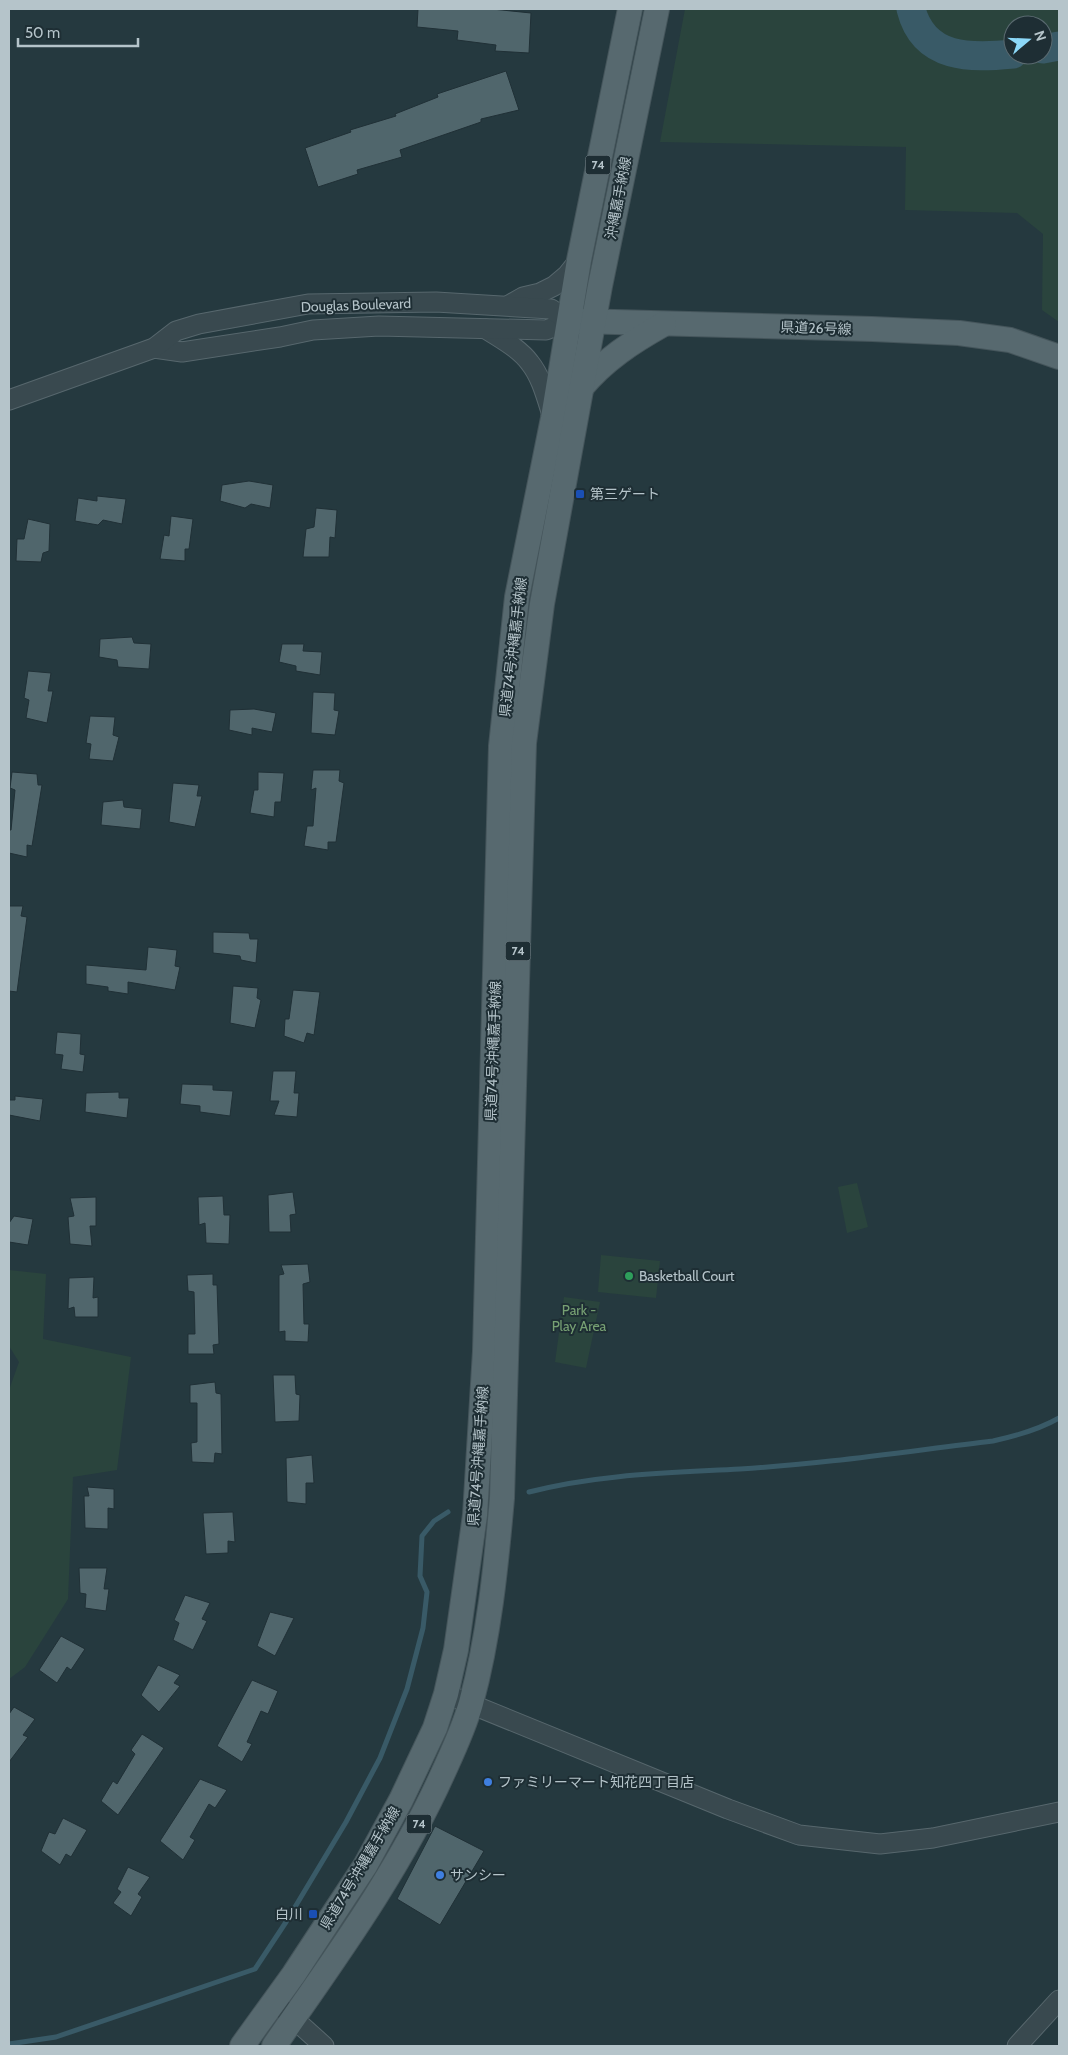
<svg xmlns="http://www.w3.org/2000/svg" width="1068" height="2055" font-family="Cabin,'Noto Sans JP',sans-serif">
	<style>
		.green { fill: #2a443d; fill-rule: evenodd }
		.lines { fill: none; stroke-linecap: round; stroke-linejoin: round }
		.stream { stroke: #395a67; stroke-width: 5 }
		.river { stroke: #395a67; stroke-width: 29 }
		.building { fill: #50666c; stroke: #203036 }
		.minor-casing { stroke: #57676d; stroke-width: 21 }
		.major-casing { stroke: #45555b; stroke-width: 26 }
		.minor { stroke: #39494f; stroke-width: 19 }
		.major { stroke: #57696f; stroke-width: 24 }
		.transit-dot { fill: #1a4fb4; stroke: #1e2e34; stroke-width: 2 }
		.leisure-dot { fill: #2e9e5b; stroke: #1e2e34; stroke-width: 2 }
		.shop-dot { fill: #3f7fe0; stroke: #1e2e34; stroke-width: 2 }
		.labels { text-anchor: middle; stroke-width: 4; stroke-linejoin: round; paint-order: stroke }
		.shield { fill: #1e2e34; stroke: #88979d; stroke-width: 1 }
		.shield-label { font-size: 12px; font-weight: bold; fill: #b5c4ca }
		.street-label { font-size: 14px; fill: #b5c4ca; stroke: #1e2e34 }
		.poi-label { font-size: 14px; fill: #b5c4ca; stroke: #1e2e34; text-anchor: start }
		.park-label { font-size: 14px; fill: #77a073; stroke: #1e2e34 }
	</style>
	<rect width="100%" height="100%" fill="#25393f"/>
	<g class="green">
		<path d="M685,9h374v313l-17,-12 1,-76 -26,-21 -112,-3 1,-63 -246,-5zM1013,25h30v30h-30z"/>
		<polygon points="857,1183 868,1227 847,1233 838,1187"/>
		<polygon points="601,1255 660,1261 656,1298 598,1292"/>
		<polygon points="9,1270 46,1274 43,1339 131,1357 117,1470 73,1477 68,1599 25,1667 9,1679 9,1390 19,1362 9,1346"/>
		<polygon points="564,1297 600,1302 586,1368 555,1362"/>
	</g>
	<g class="lines">
		<g class="stream">
			<path d="M529,1492c70,-18 139,-19 211,-23 84,-5 169,-18 253,-28 23,-5 45,-11 66,-23"/>
			<polyline points="9,2044 56,2037 255,1969 286,1922 346,1822 380,1758 407,1689 423,1628 427,1592 420,1576 422,1536 434,1521 448,1512"/>
		</g>
		<g class="river">
			<path d="M911,9c13,51 60,49 102,45"/>
			<polyline points="1043,49 1059,46"/>
		</g>
	</g>
	<g class="building">
		<polygon points="418,9 492,9 531,13 529,53 495,51 496,45 457,40 458,31 417,27"/>
		<polygon points="506,71 519,110 481,119 481,122 400,150 402,157 357,170 358,174 318,187 305,148 351,132 350,130 396,116 395,114 438,97 437,94"/>
		<polygon points="249,481 273,485 270,508 251,504 245,508 220,501 222,485"/>
		<polygon points="97,496 126,499 122,524 103,520 98,525 75,521 78,498 97,501"/>
		<polygon points="316,508 337,510 335,538 330,537 329,557 303,557 306,529 314,527"/>
		<polygon points="171,516 193,519 189,549 185,549 185,561 160,559 164,535 169,536"/>
		<polygon points="28,519 50,524 49,551 43,553 41,562 16,561 17,539 24,539"/>
		<polygon points="132,637 134,643 151,644 149,669 118,667 117,660 99,657 100,639"/>
		<polygon points="282,644 304,644 303,651 322,652 320,675 296,671 296,666 279,662"/>
		<polygon points="28,671 51,673 48,691 53,691 47,723 26,718 29,700 24,698"/>
		<polygon points="313,692 335,693 334,710 339,711 335,735 311,733"/>
		<polygon points="254,709 276,713 272,732 252,728 252,735 229,730 230,710"/>
		<polygon points="90,716 115,717 113,735 119,737 113,761 89,759 91,744 86,743"/>
		<polygon points="313,770 340,770 339,781 344,783 336,842 328,842 328,850 304,846 307,826 313,826 316,788 311,790"/>
		<polygon points="12,772 37,774 38,785 42,785 32,846 27,845 27,857 9,853 9,830 11,830 15,790 10,788"/>
		<polygon points="258,772 284,773 281,802 275,802 274,817 250,813 254,790 258,790"/>
		<polygon points="173,783 199,785 197,796 202,796 195,827 169,822"/>
		<polygon points="123,800 124,807 142,809 140,829 101,825 103,802"/>
		<polygon points="9,906 23,906 21,916 27,917 17,992 9,991"/>
		<polygon points="213,932 249,933 250,939 258,939 256,963 241,960 240,956 213,953"/>
		<polygon points="148,947 177,950 175,966 180,967 175,990 128,982 128,994 108,991 108,987 86,984 86,965 146,970"/>
		<polygon points="233,986 258,988 257,998 261,1000 255,1028 230,1023"/>
		<polygon points="293,990 320,992 314,1035 307,1033 304,1043 284,1036 285,1019 289,1019"/>
		<polygon points="57,1032 81,1034 80,1054 85,1055 83,1072 61,1069 63,1055 55,1054"/>
		<polygon points="273,1071 296,1071 294,1093 299,1093 297,1117 274,1115 279,1101 270,1101"/>
		<polygon points="182,1084 213,1085 213,1090 233,1091 230,1116 200,1112 200,1106 180,1104"/>
		<polygon points="119,1092 119,1098 129,1098 127,1118 85,1112 86,1093"/>
		<polygon points="15,1096 43,1099 40,1121 9,1115 9,1100 15,1100"/>
		<polygon points="293,1192 296,1214 290,1215 291,1232 269,1232 268,1195"/>
		<polygon points="223,1196 224,1215 230,1215 229,1244 206,1243 205,1223 199,1225 198,1197"/>
		<polygon points="96,1197 96,1226 90,1226 92,1246 70,1244 68,1217 74,1216 70,1198"/>
		<polygon points="14,1216 33,1219 28,1245 9,1242 9,1223"/>
		<polygon points="308,1264 310,1282 303,1284 304,1324 309,1324 308,1342 285,1341 285,1331 279,1332 279,1275 284,1274 281,1265"/>
		<polygon points="213,1274 213,1285 217,1285 219,1344 213,1345 214,1354 188,1354 188,1334 195,1334 194,1292 188,1291 187,1275"/>
		<polygon points="94,1277 93,1298 98,1297 98,1317 75,1317 74,1307 68,1309 69,1278"/>
		<polygon points="273,1375 295,1375 296,1394 300,1395 299,1421 275,1422"/>
		<polygon points="215,1382 216,1393 221,1394 222,1454 215,1453 214,1463 192,1462 191,1443 197,1442 197,1403 190,1403 190,1385"/>
		<polygon points="312,1455 314,1483 306,1483 306,1504 287,1502 286,1458"/>
		<polygon points="87,1487 114,1489 114,1509 108,1508 108,1529 85,1528 84,1496 89,1496"/>
		<polygon points="233,1512 235,1542 228,1541 228,1553 206,1554 203,1513"/>
		<polygon points="79,1568 107,1568 104,1589 109,1589 106,1611 85,1608 86,1594 80,1593"/>
		<polygon points="185,1595 210,1603 202,1619 207,1621 193,1650 173,1640 179,1623 174,1620"/>
		<polygon points="270,1612 294,1618 275,1656 257,1646"/>
		<polygon points="61,1636 85,1649 71,1670 67,1667 57,1683 39,1670"/>
		<polygon points="158,1665 180,1675 174,1683 180,1686 159,1712 141,1695"/>
		<polygon points="252,1680 278,1691 268,1714 261,1711 247,1742 252,1744 242,1762 217,1746"/>
		<polygon points="14,1707 35,1719 23,1735 28,1737 9,1762 9,1714"/>
		<polygon points="142,1734 164,1748 118,1815 101,1801 113,1781 117,1784 135,1754 131,1750"/>
		<polygon points="200,1779 227,1790 215,1808 209,1804 190,1837 195,1840 183,1860 160,1841"/>
		<polygon points="63,1818 87,1830 71,1857 66,1854 60,1865 41,1851 49,1832 55,1834"/>
		<polygon points="435,1826 484,1851 440,1925 397,1899"/>
		<polygon points="128,1867 150,1877 138,1894 142,1897 131,1916 113,1903 121,1892 117,1889"/>
	</g>
	<g class="lines">
		<g class="minor-casing">
			<g id="minor">
				<polyline points="509,305 523,297 540,293 554,286 567,275 579,260"/>
				<path d="M486,329c15,10 33,19 44,34 12,15 17,37 23,55"/>
				<polyline points="154,348 182,352 280,337 313,330 379,326 546,330 569,321"/>
				<polyline points="9,400 154,348 176,331 199,324 308,304 436,302 551,309 569,321"/>
				<polyline points="446,1694 728,1809 799,1835 880,1844 933,1838 1059,1812"/>
				<polyline points="274,2001 324,2046"/>
				<polyline points="1017,2046 1059,2000"/>
			</g>
		</g>
		<g class="major-casing">
			<g id="major">
				<polyline points="577,321 872,329 959,333 1010,340 1059,357"/>
				<path d="M581,388c23,-28 51,-46 83,-64"/>
				<polyline points="242,2046 294,1974 365,1866 401,1800 435,1728 446,1694 456,1650 475,1515 485,1351 501,746 517,597 553,418 579,260 630,9"/>
				<path d="M274,2046c61,-88 125,-175 169,-273 10,-22 21,-45 28,-70 18,-66 25,-136 31,-205l22,-755 18,-139 58,-318 57,-277"/>
			</g>
		</g>
		<use href="#minor" class="minor"/>
		<use href="#major" class="major"/>
	</g>
	<g class="transit-dot">
		<rect x="575" y="489" width="10" height="10" rx="2.5"/>
		<rect x="308" y="1909" width="10" height="10" rx="2.5"/>
	</g>
	<circle class="leisure-dot" cx="629" cy="1276" r="5"/>
	<g class="shop-dot">
		<circle cx="488" cy="1782" r="5"/>
		<circle cx="440" cy="1875" r="5"/>
	</g>
	<g class="labels">
		<g class="shield">
			<rect x="585.5" y="155.5" width="25" height="19" rx="4"/>
			<rect x="505.5" y="941.5" width="25" height="19" rx="4"/>
			<rect x="406.5" y="1814.5" width="25" height="19" rx="4"/>
		</g>
		<g class="shield-label">
			<text x="598" y="169">74</text>
			<text x="518" y="955">74</text>
			<text x="419" y="1828">74</text>
		</g>
		<g class="street-label">
			<text transform="translate(618 198) rotate(-79)" y="5">沖縄嘉手納線</text>
			<text transform="translate(356 305) rotate(-2)" y="5">Douglas Boulevard</text>
			<text transform="translate(816 328) rotate(2)" y="5">県道26号線</text>
			<text transform="translate(513 647) rotate(-83)" y="5">県道74号沖縄嘉手納線</text>
			<text transform="translate(493 1051) rotate(-88)" y="5">県道74号沖縄嘉手納線</text>
			<text transform="translate(478 1456) rotate(-86)" y="5">県道74号沖縄嘉手納線</text>
			<text transform="translate(360 1868) rotate(-59)" y="5">県道74号沖縄嘉手納線</text>
		</g>
		<g class="poi-label">
			<text x="590" y="499">第三ゲート</text>
			<text x="639" y="1281">Basketball Court</text>
			<text x="498" y="1787">ファミリーマート知花四丁目店</text>
			<text x="450" y="1880">サンシー</text>
			<text x="303" y="1919" text-anchor="end">白川</text>
		</g>
		<g class="park-label">
			<text x="579" y="1315">Park -<tspan x="579" dy="16">Play Area</tspan></text>
		</g>
	</g>
	<rect width="1068" height="2055" fill="none" stroke="#b5c4ca" stroke-width="20"/>
	<g transform="translate(1028 40) rotate(71)"><circle r="24" fill="#1e2e34" stroke="#5a6a70"/>
	<path d="M0-4L9 19L0 12L-9 19Z" fill="#8cd8f8"/>
	<text y="-8" font-size="14" font-weight="bold" text-anchor="middle" fill="#b5c4ca">N</text>
	</g>
	<path d="M18 38v8h120v-8" fill="none" stroke="#b5c4ca" stroke-width="2.5"/>
	<text x="25" y="38" font-size="15" fill="#b5c4ca" stroke="#1e2e34" stroke-width="4" paint-order="stroke">50 m</text>
</svg>
